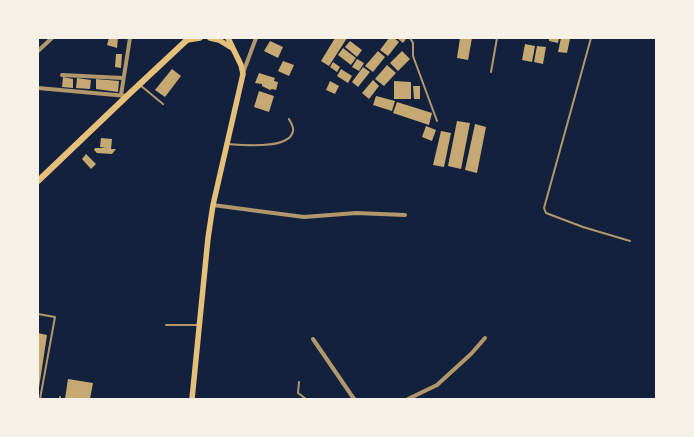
<svg xmlns="http://www.w3.org/2000/svg" width="694" height="437" font-family="Ubuntu,sans-serif">
	<style>
		.building { fill: #c6a872 }
		.lines { fill: none; stroke-linecap: round; stroke-linejoin: round }
		.service { stroke: #b1986c; stroke-width: 2 }
		.minor { stroke: #b1986c; stroke-width: 4 }
		.secondary { stroke: #e5c07b; stroke-width: 5.5 }
		.primary { stroke: #e5c07b; stroke-width: 6 }
	</style>
	<rect width="100%" height="100%" fill="#14213d"/>
	<g class="building">
		<polygon points="109,38 118,38 117,48 107,45"/>
		<polygon points="335,38 347,38 329,66 321,61"/>
		<polygon points="389,38 394,38 399,42 388,56 380,50"/>
		<polygon points="397,38 405,38 406,39 403,43"/>
		<polygon points="460,38 472,38 468,60 457,58"/>
		<polygon points="549,38 559,38 558,43 549,41"/>
		<polygon points="561,38 570,39 567,53 558,52"/>
		<polygon points="270,41 283,47 278,58 264,51"/>
		<polygon points="350,41 362,50 357,57 345,47"/>
		<polygon points="525,44 535,46 532,62 522,60"/>
		<polygon points="537,46 546,47 543,64 534,62"/>
		<polygon points="343,48 356,58 351,65 338,55"/>
		<polygon points="378,51 385,57 373,72 365,66"/>
		<polygon points="402,51 410,59 398,71 390,63"/>
		<polygon points="116,54 122,54 121,68 115,67"/>
		<polygon points="357,59 364,63 359,71 352,67"/>
		<polygon points="283,61 294,65 289,76 278,71"/>
		<polygon points="333,62 340,67 337,72 330,67"/>
		<polygon points="387,65 396,73 384,86 375,79"/>
		<polygon points="363,67 370,72 358,87 352,82"/>
		<polygon points="172,69 181,76 165,97 155,90"/>
		<polygon points="341,69 352,76 348,83 337,76"/>
		<polygon points="259,73 275,78 274,81 278,82 276,90 272,89 270,90 262,86 262,84 255,83"/>
		<polygon points="63,77 73,79 73,88 62,87"/>
		<polygon points="77,78 91,80 90,89 76,88"/>
		<polygon points="96,79 119,81 118,92 96,89"/>
		<polygon points="373,80 379,86 369,99 362,93"/>
		<polygon points="330,81 339,86 335,94 326,90"/>
		<polygon points="394,81 411,82 411,99 394,99"/>
		<polygon points="413,86 420,86 420,99 414,99"/>
		<polygon points="259,91 274,96 269,112 254,107"/>
		<polygon points="376,96 395,101 392,111 373,105"/>
		<polygon points="397,102 432,113 429,125 393,113"/>
		<polygon points="457,121 470,123 461,169 448,166"/>
		<polygon points="475,124 486,127 477,173 465,170"/>
		<polygon points="426,126 436,130 432,141 422,137"/>
		<polygon points="441,131 451,133 444,167 433,165"/>
		<polygon points="101,138 112,139 111,149 116,149 112,154 97,153 94,150 95,148 106,148 100,147"/>
		<polygon points="86,154 96,164 91,169 82,159"/>
		<polygon points="38,333 47,335 39,388 38,391"/>
		<polygon points="68,379 93,383 90,399 65,399"/>
	</g>
	<g class="lines">
		<g class="service">
			<polyline points="410,38 413,43 413,56 437,121"/>
			<polyline points="591,38 544,208 546,213 583,227 630,241"/>
			<polyline points="491,72 497,38"/>
			<polyline points="140,85 163,104"/>
			<path d="M228,144c13,1 62,6 65,-13 1,-4 -2,-8 -4,-12"/>
			<polyline points="38,314 55,317 40,399"/>
			<polyline points="166,325 199,325"/>
			<polyline points="299,382 298,393 306,399"/>
			<polyline points="60,399 60,397"/>
		</g>
		<g class="minor">
			<polyline points="38,51 52,38"/>
			<polyline points="243,73 256,38"/>
			<polyline points="62,75 123,78"/>
			<polyline points="38,88 127,96"/>
			<polyline points="121,95 130,38"/>
			<polyline points="213,205 304,217 356,213 405,215"/>
			<polyline points="313,339 354,399"/>
			<polyline points="408,399 437,385 471,354 485,338"/>
		</g>
		<g class="secondary">
			<polyline points="210,38 219,40 232,48"/>
			<polyline points="187,40 200,38"/>
			<polyline points="192,399 208,238 213,205 243,74 241,65 228,38"/>
		</g>
		<polyline class="primary" points="38,181 127,96 189,38"/>
	</g>
	<rect width="694" height="437" fill="none" stroke="#f6f1e7" stroke-width="78"/>
</svg>
